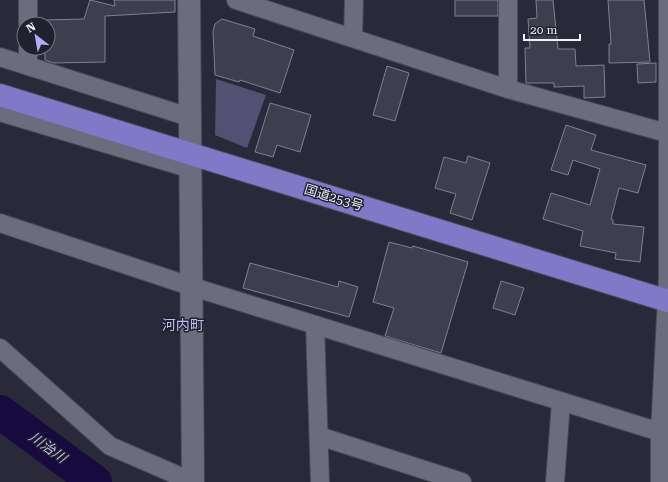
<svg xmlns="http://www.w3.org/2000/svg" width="668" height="482" font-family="'Roboto Serif','Noto Sans JP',serif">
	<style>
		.green { fill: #525073 }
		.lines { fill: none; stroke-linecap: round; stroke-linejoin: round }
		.river { stroke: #170a3f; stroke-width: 34 }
		.building { fill: #3f3e4f; stroke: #818094 }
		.minor-casing { stroke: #484855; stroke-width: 20 }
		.tertiary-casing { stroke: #484855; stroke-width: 24 }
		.trunk-casing { stroke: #484855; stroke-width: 24 }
		.minor { stroke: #6d6c7f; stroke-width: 18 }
		.tertiary { stroke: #6d6c7f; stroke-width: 22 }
		.trunk { stroke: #8079c8; stroke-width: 22 }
		.labels { text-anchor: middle; stroke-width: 3; stroke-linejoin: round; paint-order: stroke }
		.street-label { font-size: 13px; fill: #f1f1fc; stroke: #20202f }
		.neighbourhood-label { font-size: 14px; fill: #c0bef8; stroke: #20202f }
		.water-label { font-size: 14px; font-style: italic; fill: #bdbcf1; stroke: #20202f }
	</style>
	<rect width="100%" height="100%" fill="#2a2939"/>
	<polygon class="green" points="216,79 266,95 247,148 215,135"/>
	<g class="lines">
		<polyline class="river" points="0,412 95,482"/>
	</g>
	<g class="building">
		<polygon points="90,0 115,6 114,0 175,0 175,12 105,16 105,62 53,63 45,60 45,48 48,48 48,24 44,24 44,20 84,19"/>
		<rect x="455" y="0" width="43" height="16"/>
		<polygon points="536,0 553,0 558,49 575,49 576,66 604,65 605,97 584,98 584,86 554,87 554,83 526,83 525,48 530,48 528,19 537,18"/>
		<polygon points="608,0 644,0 650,62 609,63 609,44 611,44"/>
		<polygon points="222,19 255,29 253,36 294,50 280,93 240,80 239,82 215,75 213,31 215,24"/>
		<polygon points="656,63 656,82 638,83 637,64"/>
		<polygon points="387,66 409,73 395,121 373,115"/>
		<polygon points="270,103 311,115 300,152 277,145 273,157 255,152"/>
		<polygon points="566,125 596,135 591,150 646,165 638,193 619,188 611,219 613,220 613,224 644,227 640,262 615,259 616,253 580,246 583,231 543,219 551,193 590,205 600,169 573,160 568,175 551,170"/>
		<polygon points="468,156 490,163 472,220 450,213 456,194 435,188 444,157 466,163"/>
		<polygon points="389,242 412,248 413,246 468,262 441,353 385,336 394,308 373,302"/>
		<polygon points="250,263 338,287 339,281 358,287 349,317 243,288"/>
		<polygon points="501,281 524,288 515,315 493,308"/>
	</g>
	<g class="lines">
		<g class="minor-casing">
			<g id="minor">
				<polyline points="28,0 28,24"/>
				<polyline points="236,0 508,89 667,133"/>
				<polyline points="508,0 508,89"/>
				<polyline points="353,38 354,0"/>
				<polyline points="28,48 28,66"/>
				<polyline points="0,57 189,117"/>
				<polyline points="0,112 191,169"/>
				<polyline points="0,223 193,287 660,432"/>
				<polyline points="315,325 320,482"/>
				<polyline points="0,348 110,446 193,482"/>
				<polyline points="319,436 462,482"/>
				<polyline points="555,482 561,402"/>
				<polyline points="660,482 660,432 668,278 668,0"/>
			</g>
		</g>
		<g class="tertiary-casing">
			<polyline id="tertiary" points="189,0 193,482"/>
		</g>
		<g class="trunk-casing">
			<polyline id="trunk" points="0,95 668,301"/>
		</g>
		<use href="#minor" class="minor"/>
		<use href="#tertiary" class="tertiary"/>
		<use href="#trunk" class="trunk"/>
	</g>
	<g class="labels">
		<g class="street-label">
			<text transform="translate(334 197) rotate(17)" y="5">国道253号</text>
		</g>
		<g class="neighbourhood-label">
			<text x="183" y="330">河内町</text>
		</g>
		<g class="water-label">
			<text transform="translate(48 447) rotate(36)" y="5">川治川</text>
		</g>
	</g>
	<g transform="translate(36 36) rotate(329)"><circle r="19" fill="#20202f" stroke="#747481"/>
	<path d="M0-3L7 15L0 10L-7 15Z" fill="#b1adfa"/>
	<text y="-6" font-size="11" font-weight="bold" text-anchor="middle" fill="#f1f1fc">N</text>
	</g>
	<path d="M524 34v6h56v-6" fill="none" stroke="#f1f1fc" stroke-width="2"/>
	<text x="530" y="34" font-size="12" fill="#f1f1fc" stroke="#20202f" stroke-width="3" paint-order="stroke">20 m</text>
</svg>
